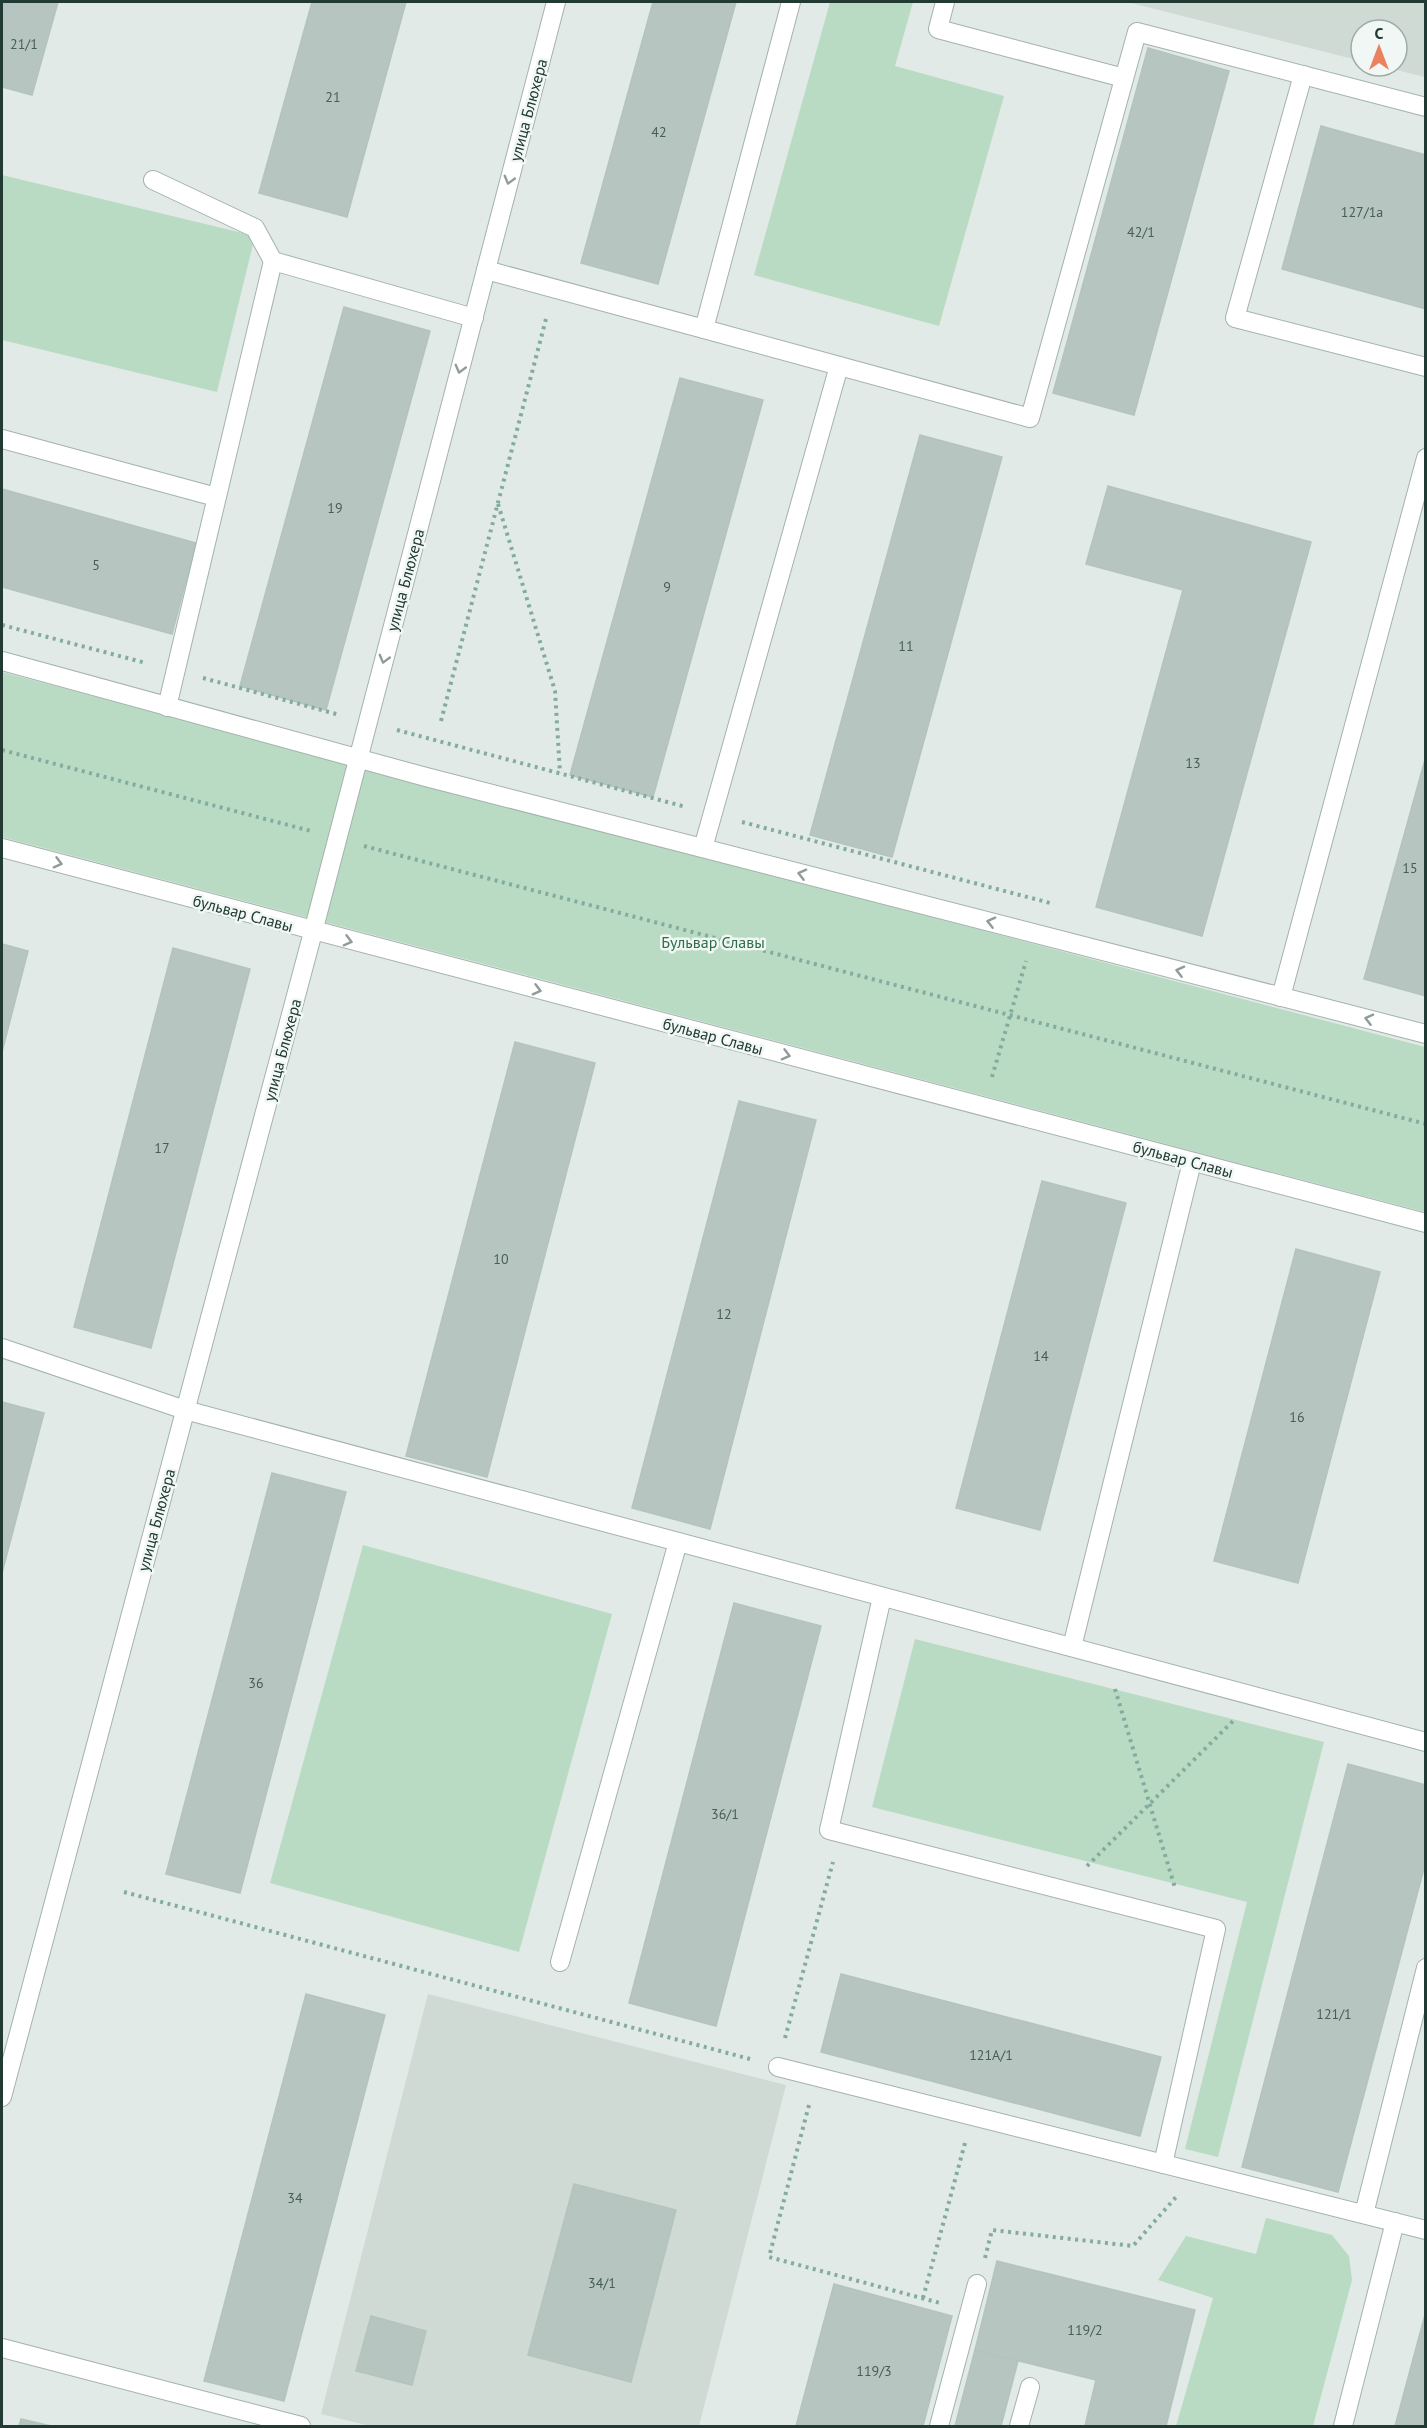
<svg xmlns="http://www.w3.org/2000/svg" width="1427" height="2428" font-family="'PT Sans',sans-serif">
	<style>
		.built { fill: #cfdad5 }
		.green { fill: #badbc3 }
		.building { fill: #b6c5bf; stroke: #b3c4bd; stroke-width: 1.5 }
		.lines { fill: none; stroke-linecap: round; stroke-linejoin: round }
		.minor-casing { stroke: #a4b2ad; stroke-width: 20 }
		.path { stroke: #83ac9f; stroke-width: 4; stroke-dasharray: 3 4.5; stroke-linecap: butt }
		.minor { stroke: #fff; stroke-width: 18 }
		.oneway { stroke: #909c9a }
		.labels { text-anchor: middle; stroke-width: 5; stroke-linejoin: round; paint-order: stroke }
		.number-label { font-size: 14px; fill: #475d57 }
		.street-label { font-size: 16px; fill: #223a34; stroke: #f1f7f4 }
		.park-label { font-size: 16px; fill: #2f6e48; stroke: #f1f7f4 }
	</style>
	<rect width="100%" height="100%" fill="#e1eae6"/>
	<g class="built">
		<polygon points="1127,2 1425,2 1425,77 1381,66 1397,66 1397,30 1361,30 1361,61"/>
		<polygon points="428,1994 786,2085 699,2426 370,2426 321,2414"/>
	</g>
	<g class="green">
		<polygon points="830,2 913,2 895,66 1004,96 939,326 754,275"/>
		<polygon points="2,175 255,236 217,392 2,340"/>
		<polygon points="2,672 1425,1047 1425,1212 2,837"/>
		<polygon points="363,1545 612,1614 519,1952 270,1883"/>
		<polygon points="915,1639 1324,1742 1218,2157 1185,2149 1247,1902 872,1807"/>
		<polygon points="1266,2218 1332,2235 1349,2256 1352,2280 1313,2426 1176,2426 1213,2298 1158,2280 1186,2236 1256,2254"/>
	</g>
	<g class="building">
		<polygon points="2,2 58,2 32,95 2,87"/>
		<polygon points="312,2 406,2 347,217 259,193"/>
		<polygon points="653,2 736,2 658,284 581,263"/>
		<polygon points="1148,48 1229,71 1134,415 1053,393"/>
		<polygon points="1321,126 1426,155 1426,309 1282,269"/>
		<polygon points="344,307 430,331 326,710 240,686"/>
		<polygon points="680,378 763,400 653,797 570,775"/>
		<polygon points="920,435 1002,457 892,857 810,835"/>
		<polygon points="1108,486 1311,542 1202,936 1096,907 1183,590 1086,564"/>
		<polygon points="2,489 196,543 172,634 2,587"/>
		<polygon points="1426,756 1426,996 1364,979"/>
		<polygon points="2,944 28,951 2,1052"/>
		<polygon points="173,948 250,969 151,1348 74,1327"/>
		<polygon points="515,1042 595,1063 487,1477 406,1456"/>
		<polygon points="739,1101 816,1120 710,1529 632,1508"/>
		<polygon points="1042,1181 1126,1203 1040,1530 956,1508"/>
		<polygon points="1296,1249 1380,1272 1298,1583 1214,1561"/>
		<polygon points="2,1402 44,1413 2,1573"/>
		<polygon points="272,1473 346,1492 240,1893 166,1874"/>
		<polygon points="734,1603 821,1626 716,2026 629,2003"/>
		<polygon points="1348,1764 1426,1785 1426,1861 1338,2192 1242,2167"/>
		<polygon points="841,1974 1161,2057 1140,2136 821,2052"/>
		<polygon points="306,1994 385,2015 284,2401 204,2381"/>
		<polygon points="574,2184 676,2210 631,2382 528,2355"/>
		<polygon points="997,2261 1195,2310 1166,2426 1085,2426 1096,2380 975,2350"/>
		<polygon points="834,2284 952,2316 923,2426 796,2426"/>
		<polygon points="1426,2311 1426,2426 1395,2426"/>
		<polygon points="371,2316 426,2331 412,2385 356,2371"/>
		<polygon points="975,2350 1018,2361 1001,2426 955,2426"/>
		<polygon points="21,2419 51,2426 19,2426"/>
	</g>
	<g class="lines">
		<g class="minor-casing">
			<g id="minor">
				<polyline points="945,2 938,29 1124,78"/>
				<polyline points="1303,75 1235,318 1426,367"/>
				<polyline points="153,180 255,228 273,261 474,318"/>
				<polyline points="486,270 704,329 791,2"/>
				<polyline points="704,329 1030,418 1137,32 1426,107"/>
				<polyline points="2,439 216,497"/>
				<polyline points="2,661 426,777 1426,1034"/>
				<polyline points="167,707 273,261"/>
				<polyline points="2,848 1426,1223"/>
				<polyline points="703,848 839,366"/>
				<polyline points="1281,997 1426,458"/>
				<polyline points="2,1348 185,1410 1426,1742"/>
				<polyline points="882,1597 829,1830 1216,1929 1163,2164"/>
				<polyline points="1072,1647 1192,1162"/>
				<polyline points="560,1962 678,1542"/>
				<polyline points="778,2067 1426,2230"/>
				<polyline points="2,2097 313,932 556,2"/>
				<polyline points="1364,2214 1426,1968"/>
				<polyline points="2,2348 301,2426"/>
				<polyline points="939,2426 977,2284"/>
				<polyline points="1019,2426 1030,2387"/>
				<polyline points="1343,2426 1395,2222"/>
			</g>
		</g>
		<g class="path">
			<polyline points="498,504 555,691 560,773"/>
			<polyline points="2,625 146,663"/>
			<polyline points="203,678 340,715"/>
			<polyline points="441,721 547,315"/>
			<polyline points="397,730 686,807"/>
			<polyline points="2,750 311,831"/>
			<polyline points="742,822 1054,904"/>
			<polyline points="364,846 1426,1124"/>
			<polyline points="992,1077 1026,961"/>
			<polyline points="1115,1689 1175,1888"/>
			<polyline points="1087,1866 1233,1721"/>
			<polyline points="124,1892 750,2059"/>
			<polyline points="785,2038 833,1862"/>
			<polyline points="809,2105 769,2257 940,2303"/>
			<polyline points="985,2258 992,2230 1133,2246 1176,2197"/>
			<polyline points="923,2298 965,2143"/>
		</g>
		<use href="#minor" class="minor"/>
	</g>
	<defs><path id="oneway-chevron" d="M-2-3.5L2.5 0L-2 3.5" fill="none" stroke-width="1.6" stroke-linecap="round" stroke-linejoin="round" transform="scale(1.5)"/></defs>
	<g class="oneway">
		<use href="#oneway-chevron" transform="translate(509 180) rotate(105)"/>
		<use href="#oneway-chevron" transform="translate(460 369) rotate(105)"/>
		<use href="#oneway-chevron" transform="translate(384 659) rotate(105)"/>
		<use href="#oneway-chevron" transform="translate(58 863) rotate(15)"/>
		<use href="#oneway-chevron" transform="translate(802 874) rotate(-166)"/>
		<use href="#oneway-chevron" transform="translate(991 922) rotate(-166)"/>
		<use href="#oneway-chevron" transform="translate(348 941) rotate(15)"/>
		<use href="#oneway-chevron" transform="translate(1180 971) rotate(-166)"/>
		<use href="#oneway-chevron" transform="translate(537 990) rotate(15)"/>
		<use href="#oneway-chevron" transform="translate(1369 1019) rotate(-166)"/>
		<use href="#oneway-chevron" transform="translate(786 1055) rotate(15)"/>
	</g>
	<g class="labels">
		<g class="number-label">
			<text x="24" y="49">21/1</text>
			<text x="333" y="102">21</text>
			<text x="659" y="137">42</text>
			<text x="1362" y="217">127/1а</text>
			<text x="1141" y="237">42/1</text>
			<text x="335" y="513">19</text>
			<text x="96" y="570">5</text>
			<text x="667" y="592">9</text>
			<text x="906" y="651">11</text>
			<text x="1193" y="768">13</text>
			<text x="1410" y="873">15</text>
			<text x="162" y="1153">17</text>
			<text x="501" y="1264">10</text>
			<text x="724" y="1319">12</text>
			<text x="1041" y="1361">14</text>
			<text x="1297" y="1422">16</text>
			<text x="256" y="1688">36</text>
			<text x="725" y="1819">36/1</text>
			<text x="1334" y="2019">121/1</text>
			<text x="991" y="2060">121А/1</text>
			<text x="295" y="2203">34</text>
			<text x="602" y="2288">34/1</text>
			<text x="1085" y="2335">119/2</text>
			<text x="874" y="2376">119/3</text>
		</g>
		<g class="street-label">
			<text transform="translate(528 110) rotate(-75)" y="6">улица Блюхера</text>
			<text transform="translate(405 580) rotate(-75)" y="6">улица Блюхера</text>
			<text transform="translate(243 913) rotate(15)" y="6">бульвар Славы</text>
			<text transform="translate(713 1036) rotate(15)" y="6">бульвар Славы</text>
			<text transform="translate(282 1050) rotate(-75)" y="6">улица Блюхера</text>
			<text transform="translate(1183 1159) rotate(15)" y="6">бульвар Славы</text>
			<text transform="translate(156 1520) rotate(-75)" y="6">улица Блюхера</text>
		</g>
		<g class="park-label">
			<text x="713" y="948">Бульвар Славы</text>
		</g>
	</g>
	<rect width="1427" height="2428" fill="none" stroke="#223a34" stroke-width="6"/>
	<g transform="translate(1379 48)"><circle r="28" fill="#f1f7f4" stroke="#9eaba7" stroke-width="1.5"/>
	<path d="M0-4.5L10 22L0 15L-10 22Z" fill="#ea825f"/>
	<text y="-9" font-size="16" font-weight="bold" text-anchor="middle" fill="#223a34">С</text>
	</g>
</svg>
